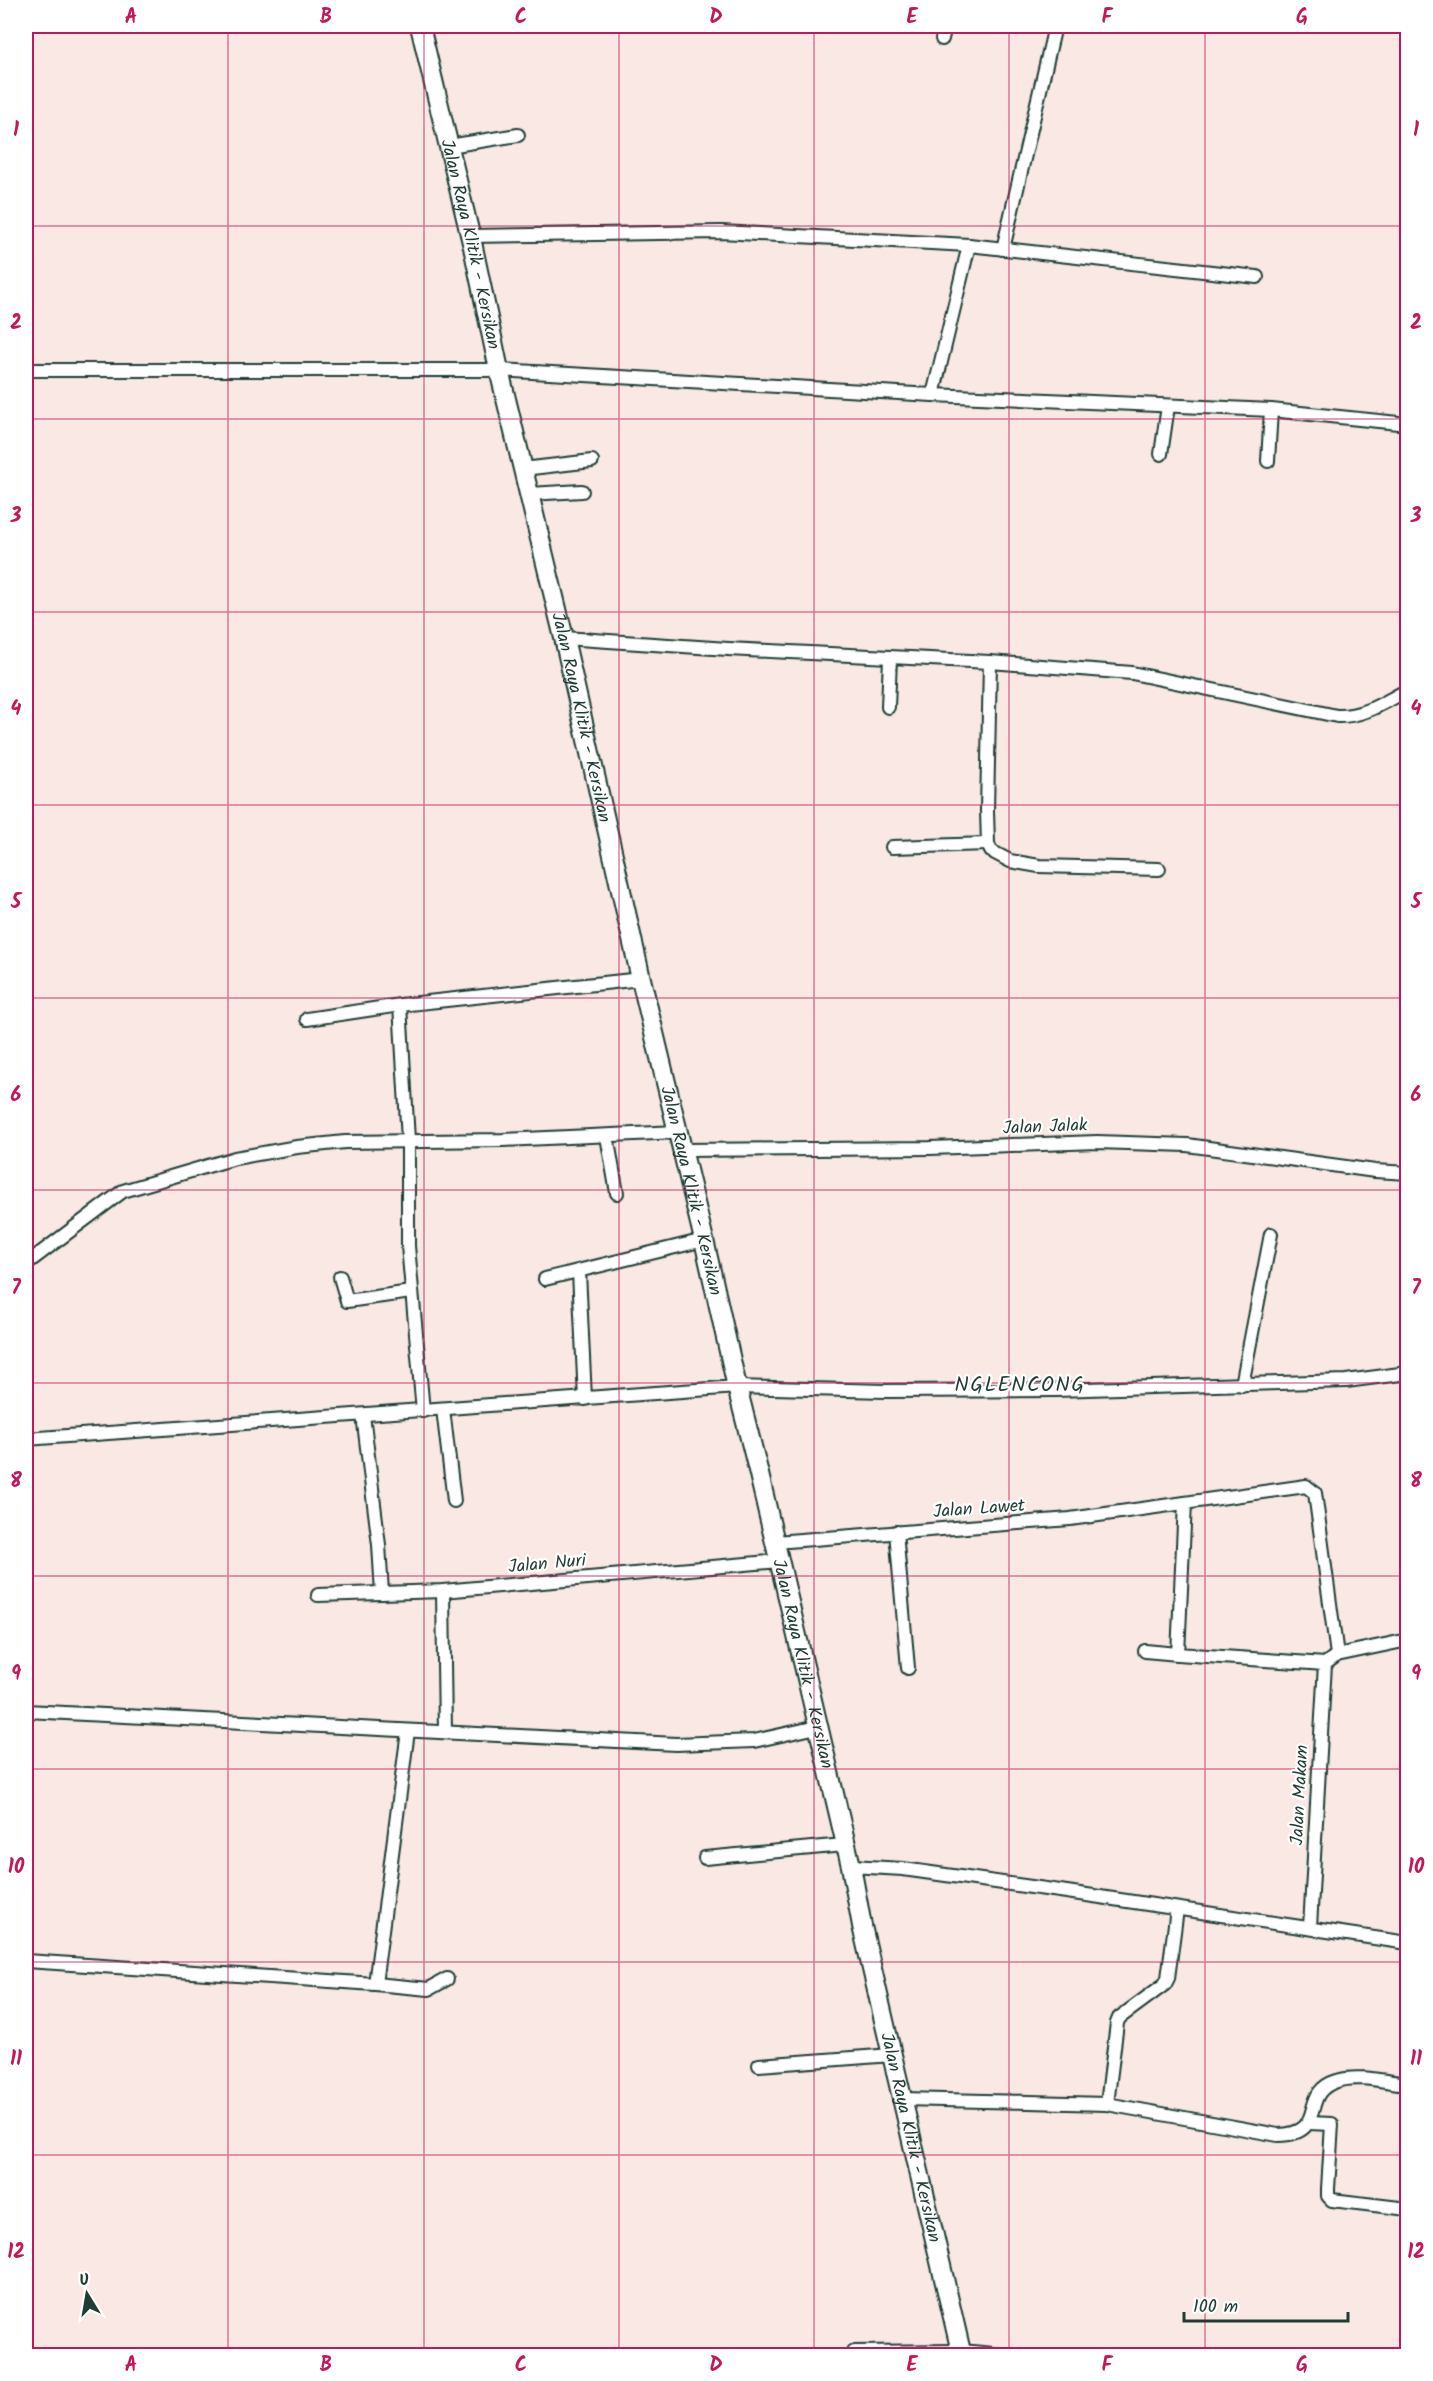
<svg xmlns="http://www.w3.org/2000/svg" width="1433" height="2381" font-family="Kalam,sans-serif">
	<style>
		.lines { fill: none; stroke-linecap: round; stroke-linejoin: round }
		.street-casing { stroke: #1f3d34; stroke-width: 16 }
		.secondary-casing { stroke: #1f3d34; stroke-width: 22 }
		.street { stroke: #fff; stroke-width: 12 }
		.secondary { stroke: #fff; stroke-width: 18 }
		.grid { fill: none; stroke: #c2185b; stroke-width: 1.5; stroke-opacity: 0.55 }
		.labels { text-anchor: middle; stroke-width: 4.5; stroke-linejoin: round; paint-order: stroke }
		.street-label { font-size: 18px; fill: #1f3d34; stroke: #fff }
		.quarter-label { font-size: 21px; letter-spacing: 1.5px; fill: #1f3d34; stroke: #fff }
		.neatline { fill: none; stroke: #c2185b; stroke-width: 2 }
		.grid-label { font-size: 20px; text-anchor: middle; font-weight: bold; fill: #c2185b }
	</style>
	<rect width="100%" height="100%" fill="#f9e8e3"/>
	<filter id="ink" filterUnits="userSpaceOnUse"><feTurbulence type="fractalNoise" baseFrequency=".0167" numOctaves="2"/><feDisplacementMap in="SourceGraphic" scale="12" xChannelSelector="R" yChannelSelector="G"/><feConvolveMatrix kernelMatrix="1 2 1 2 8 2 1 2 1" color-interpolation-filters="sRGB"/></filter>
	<g filter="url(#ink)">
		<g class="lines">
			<g class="street-casing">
				<g id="street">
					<polyline points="942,39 945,26"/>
					<polyline points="449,146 518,135"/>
					<polyline points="470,236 721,232 969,245 1257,277"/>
					<polyline points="1003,249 1055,26"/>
					<polyline points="26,370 499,370 933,395 1271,410 1408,424"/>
					<polyline points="933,395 969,245"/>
					<polyline points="1161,454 1168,406"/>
					<polyline points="1268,461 1271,410"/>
					<polyline points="523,469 592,461"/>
					<polyline points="529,494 582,491"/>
					<path d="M564,638l164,11 262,13 142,11 205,43c27,1 47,-14 71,-26"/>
					<polyline points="990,662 987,811 988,844 991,851 1010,861 1039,866 1159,869"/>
					<polyline points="888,707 890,658"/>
					<polyline points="892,847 988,844"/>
					<polyline points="400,1005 408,1140 408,1246 423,1411"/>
					<polyline points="307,1019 400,1005 641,979"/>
					<polyline points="607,1136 617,1193"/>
					<polyline points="682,1150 930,1148 1097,1142 1187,1145 1375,1171 1408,1173"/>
					<polyline points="26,1264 123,1191 235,1158 297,1147 345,1142 503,1140 678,1132"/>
					<polyline points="579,1272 585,1399"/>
					<polyline points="340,1277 347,1301 411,1292"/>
					<polyline points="545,1279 704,1240"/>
					<polyline points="1242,1385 1271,1234"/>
					<polyline points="443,1409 454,1501"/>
					<polyline points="363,1415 379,1545 382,1593"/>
					<polyline points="26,1439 737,1387 885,1391 1056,1390 1346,1381 1408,1373"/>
					<polyline points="1185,1503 1178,1654 1325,1664 1337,1655 1408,1640"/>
					<polyline points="896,1532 908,1668"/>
					<polyline points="775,1542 1070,1519 1306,1486 1315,1493 1337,1655"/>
					<polyline points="443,1591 445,1732"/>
					<polyline points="318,1595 443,1591 779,1561"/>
					<polyline points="1145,1651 1178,1654"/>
					<polyline points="26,1711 676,1744 754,1741 817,1727"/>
					<polyline points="705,1858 844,1845"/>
					<polyline points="851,1866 903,1869 1060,1891 1408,1943"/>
					<polyline points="1310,1927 1325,1664"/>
					<polyline points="26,1961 375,1984 408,1731"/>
					<polyline points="375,1984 429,1989 447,1979"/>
					<polyline points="759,2065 892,2055"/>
					<path d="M903,2099l204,5 171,31c52,-1 19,-42 59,-54 21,-7 49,1 71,3"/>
					<polyline points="1107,2104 1117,2023 1119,2018 1165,1984 1168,1978 1177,1909"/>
					<polyline points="1309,2123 1332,2124 1328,2189 1328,2196 1332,2200 1408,2209"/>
					<polyline points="853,2352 961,2351 1014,2356"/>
				</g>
			</g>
			<g class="secondary-casing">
				<g id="secondary">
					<path id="s1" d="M420,26l53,221 26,123 65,268 77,341 63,261 33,147 21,83 93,396 11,60 100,430"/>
				</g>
			</g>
			<use href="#street" class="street"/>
			<use href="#secondary" class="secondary"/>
		</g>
	</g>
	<path class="grid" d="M228,26v2330M424,26v2330M619,26v2330M814,26v2330M1009,26v2330M1205,26v2330M26,226h1382M26,419h1382M26,612h1382M26,805h1382M26,998h1382M26,1190h1382M26,1383h1382M26,1576h1382M26,1769h1382M26,1962h1382M26,2155h1382"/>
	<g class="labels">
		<g class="street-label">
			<text dy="6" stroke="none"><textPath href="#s1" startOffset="224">Jalan Raya Klitik - Kersikan</textPath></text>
			<text dy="6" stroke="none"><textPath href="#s1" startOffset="710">Jalan Raya Klitik - Kersikan</textPath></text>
			<text transform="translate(1045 1126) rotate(-2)" y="6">Jalan Jalak</text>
			<text dy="6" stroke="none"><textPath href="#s1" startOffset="1196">Jalan Raya Klitik - Kersikan</textPath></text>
			<text transform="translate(979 1508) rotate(-4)" y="6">Jalan Lawet</text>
			<text transform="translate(547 1563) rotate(-5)" y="6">Jalan Nuri</text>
			<text dy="6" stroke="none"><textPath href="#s1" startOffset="1682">Jalan Raya Klitik - Kersikan</textPath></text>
			<text transform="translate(1299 1795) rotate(-87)" y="6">Jalan Makam</text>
			<text dy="6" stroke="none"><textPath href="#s1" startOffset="2168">Jalan Raya Klitik - Kersikan</textPath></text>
		</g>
		<g class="quarter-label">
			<text x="1020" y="1391">NGLENCONG</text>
		</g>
	</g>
	<rect width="1433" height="2381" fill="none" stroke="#fff" stroke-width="66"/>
	<g transform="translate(87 2294) rotate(349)" stroke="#ffffff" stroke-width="4.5" paint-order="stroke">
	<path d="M0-4.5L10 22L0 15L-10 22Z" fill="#1f3d34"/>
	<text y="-9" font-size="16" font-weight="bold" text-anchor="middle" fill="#1f3d34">U</text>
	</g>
	<path d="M1184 2312v9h164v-9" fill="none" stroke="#1f3d34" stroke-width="3"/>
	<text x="1193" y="2312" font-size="18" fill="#1f3d34" stroke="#ffffff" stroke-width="4.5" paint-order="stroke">100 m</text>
	<rect x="33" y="33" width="1367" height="2315" class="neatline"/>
	<g class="grid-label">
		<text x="131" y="23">A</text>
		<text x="326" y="23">B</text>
		<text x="521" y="23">C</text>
		<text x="716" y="23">D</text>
		<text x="912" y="23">E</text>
		<text x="1107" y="23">F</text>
		<text x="1302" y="23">G</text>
		<text x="16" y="136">1</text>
		<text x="1416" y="136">1</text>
		<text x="16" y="329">2</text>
		<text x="1416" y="329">2</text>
		<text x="16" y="522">3</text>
		<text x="1416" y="522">3</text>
		<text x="16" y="715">4</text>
		<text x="1416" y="715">4</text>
		<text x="16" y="908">5</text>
		<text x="1416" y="908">5</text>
		<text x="16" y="1101">6</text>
		<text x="1416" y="1101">6</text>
		<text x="16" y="1294">7</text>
		<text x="1416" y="1294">7</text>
		<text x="16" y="1487">8</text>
		<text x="1416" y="1487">8</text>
		<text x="16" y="1680">9</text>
		<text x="1416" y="1680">9</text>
		<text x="16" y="1873">10</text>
		<text x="1416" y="1873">10</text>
		<text x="16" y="2065">11</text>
		<text x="1416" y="2065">11</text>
		<text x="16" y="2258">12</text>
		<text x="1416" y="2258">12</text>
		<text x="131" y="2371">A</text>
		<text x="326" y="2371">B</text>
		<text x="521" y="2371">C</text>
		<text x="716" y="2371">D</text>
		<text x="912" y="2371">E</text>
		<text x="1107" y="2371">F</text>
		<text x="1302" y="2371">G</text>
	</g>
</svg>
